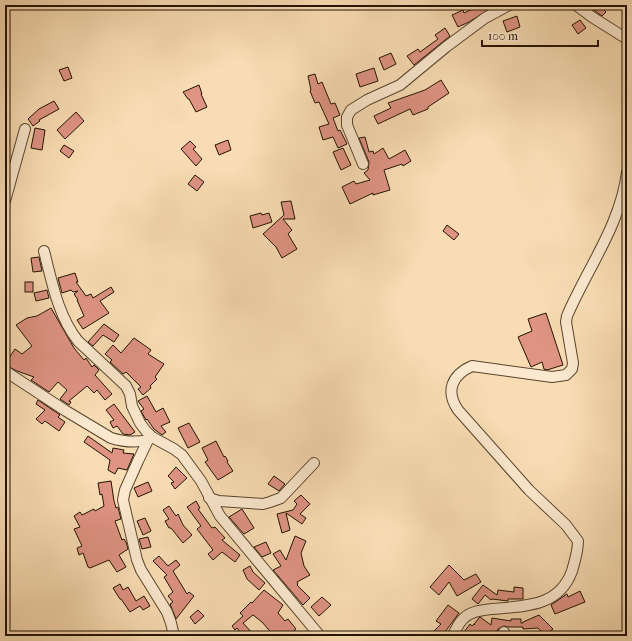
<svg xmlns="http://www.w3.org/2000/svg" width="632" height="641" font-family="'IM FELL French Canon',serif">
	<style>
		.building { fill: #de9383; stroke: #231300 }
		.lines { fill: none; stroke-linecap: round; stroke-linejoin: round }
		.minor-casing { stroke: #58452d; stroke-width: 12 }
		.minor { stroke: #fbe8ce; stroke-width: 10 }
	</style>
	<rect width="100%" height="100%" fill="#f9dcb3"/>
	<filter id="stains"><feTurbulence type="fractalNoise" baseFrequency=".005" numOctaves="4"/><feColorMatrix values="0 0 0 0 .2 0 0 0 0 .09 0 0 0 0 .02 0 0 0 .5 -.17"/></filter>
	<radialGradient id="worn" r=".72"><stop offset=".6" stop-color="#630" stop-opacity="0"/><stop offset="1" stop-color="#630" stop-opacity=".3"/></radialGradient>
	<g class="building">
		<polygon points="481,5 489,5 491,8 469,22 458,27 452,15 463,10 464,13"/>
		<polygon points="587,5 599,5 606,12 602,16"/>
		<polygon points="517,16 520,27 507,32 503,21"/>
		<polygon points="580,20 586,28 578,34 572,25"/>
		<polygon points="445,28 450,36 414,65 407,56 418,49 420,52 438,39 435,35"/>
		<polygon points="391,53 396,64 384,70 379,58"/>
		<polygon points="68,67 72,78 64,81 59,70"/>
		<polygon points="374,68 378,81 360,87 356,74"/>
		<polygon points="315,74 318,84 322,82 331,104 335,103 340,115 333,118 338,131 340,130 347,144 338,148 333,137 323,140 319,127 329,124 319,102 315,103 310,91 311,90 308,76"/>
		<polygon points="441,80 449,93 428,107 428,109 413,115 410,109 378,124 374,116 391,108 388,103 425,90"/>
		<polygon points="199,85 202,94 201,94 207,107 196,112 189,99 188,99 183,92"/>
		<polygon points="54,101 59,109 39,120 40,121 33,126 28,119 39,109"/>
		<polygon points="76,112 84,121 65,139 57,130"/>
		<polygon points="35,128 45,130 42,150 31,148"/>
		<polygon points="365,137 369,152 373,151 374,154 383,148 389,159 405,150 411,161 403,166 402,164 384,170 390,190 373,195 373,193 350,204 342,187 354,181 356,184 370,180 364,173 368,170 369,162 359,138"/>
		<polygon points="228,140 231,150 219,155 215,145"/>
		<polygon points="190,141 196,147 193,149 202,159 196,166 181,149"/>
		<polygon points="64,145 74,151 69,158 60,151"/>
		<polygon points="343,148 351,165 341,170 333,152"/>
		<polygon points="195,175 204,182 197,191 188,184"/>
		<polygon points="291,201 295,219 283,219 292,230 288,234 297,249 282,258 276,247 263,234 284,215 281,202"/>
		<polygon points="261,213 262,215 269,213 272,222 253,228 250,216"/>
		<polygon points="447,225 459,234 454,240 443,231"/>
		<polygon points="39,257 42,271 33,272 31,258"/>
		<polygon points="75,273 78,282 76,282 86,296 91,294 93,298 111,287 114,292 100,301 109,313 83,329 77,320 84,316 77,300 78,300 74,294 78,291 73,292 71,290 62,293 58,278"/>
		<rect x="25" y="282" width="8" height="10"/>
		<polygon points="47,290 49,298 36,301 34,293"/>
		<polygon points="51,308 74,348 84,360 86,358 92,367 94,365 99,370 95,375 112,394 105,400 97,390 94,393 87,386 69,401 71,402 69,405 60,399 67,390 58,382 49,392 31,380 34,377 17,371 5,365 5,357 9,358 15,349 22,354 32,346 16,325 27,318 37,316"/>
		<polygon points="546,313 563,365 547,370 544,369 542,362 531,367 518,337 532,331 528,319"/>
		<polygon points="104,324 119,335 114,342 103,335 93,346 88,342"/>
		<polygon points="134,338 151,350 148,354 164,364 155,377 157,379 150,386 151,388 143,395 138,389 141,387 126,372 123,374 110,362 112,360 105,354 113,345 121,353"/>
		<polygon points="147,396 156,412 163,408 170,422 161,426 166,432 162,435 154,429 147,419 146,420 141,411 144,409 138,401"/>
		<polygon points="38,400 60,415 58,417 65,422 59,431 45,421 42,424 36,419 45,410 36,404"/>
		<polygon points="114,404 135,432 130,435 123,434 117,426 113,428 110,422 114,420 106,410"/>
		<polygon points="189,423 200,442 188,448 178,428"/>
		<polygon points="88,436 112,453 113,448 124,450 123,453 134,454 127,470 118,468 115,474 108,470 110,460 84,442"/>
		<polygon points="216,441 224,457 225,456 228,461 227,462 233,471 218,480 205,462 208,460 202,448"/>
		<polygon points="176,467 187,478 175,489 171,483 174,482 168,476"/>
		<polygon points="274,476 285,484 279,491 268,484"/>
		<polygon points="111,481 114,501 116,508 118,507 121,519 115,521 122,540 124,539 126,542 128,549 119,555 126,567 117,572 109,560 90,568 88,567 83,553 79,555 77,548 82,546 74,529 80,527 74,516 80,512 82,515 94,509 95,511 104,506 102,494 100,495 98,483"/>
		<polygon points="148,482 152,491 138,497 134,488"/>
		<polygon points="301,495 310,504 300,514 306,518 302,524 286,513 290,530 282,533 277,514 293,510 297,504 294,501"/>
		<polygon points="196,501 200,508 198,509 212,528 215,527 225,538 222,540 240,555 235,562 222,552 213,560 208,554 213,550 197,529 201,526 187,507"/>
		<polygon points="169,506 176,516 178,514 183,525 192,535 183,543 171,528 169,528 165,521 169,519 163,510"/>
		<polygon points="242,509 254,528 244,534 229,517"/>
		<polygon points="145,518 151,531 143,535 137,521"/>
		<polygon points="295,536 306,541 301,553 304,566 310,575 297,582 298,584 297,585 310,598 303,605 273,570 281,566 273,554 280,550 286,560"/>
		<polygon points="148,537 151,547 142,549 139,539"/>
		<polygon points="266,542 271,553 262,557 254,547"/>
		<polygon points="159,556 168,566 176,560 180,565 173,571 187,594 189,592 194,596 176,619 170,604 173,602 168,596 173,592 164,577 167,575 153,561"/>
		<polygon points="449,565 464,580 476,574 481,582 457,596 449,582 439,595 430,587"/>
		<polygon points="250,566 253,572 265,583 259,590 247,579 243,570"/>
		<polygon points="120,584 123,590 128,587 136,601 144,596 150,606 143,610 140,606 130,612 121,599 120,599 113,588"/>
		<polygon points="483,585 497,595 498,590 514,592 514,587 523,588 523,599 508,599 508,601 492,599 491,600 485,595 478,604 472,599"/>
		<polygon points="264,590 283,605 278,613 285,621 288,619 296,629 287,636 274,636 262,622 253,615 243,623 255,636 235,636 240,632 237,628 235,630 232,626 243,616 240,613 251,602 252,603"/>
		<polygon points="580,591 585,602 555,614 551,605 567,594 568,597"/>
		<polygon points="322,597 331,605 319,616 311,607"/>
		<polygon points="448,605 459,613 442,636 429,636 441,624 436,621"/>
		<polygon points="198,610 204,616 195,624 190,617"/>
		<polygon points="539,615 553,629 549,632 553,636 545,636 538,628 523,629 523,627 508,627 504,626 498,629 496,636 461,636 470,624 472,626 474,624 475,625 474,624 479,618 480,617 491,625 492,618 511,621 511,619 521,619 521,623 523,623 523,622"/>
	</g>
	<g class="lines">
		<g class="minor-casing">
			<g id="minor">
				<polyline points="576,5 592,17 627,39"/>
				<polyline points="363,164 347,125 347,117 351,110 367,100 400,85 446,47 485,18 509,5"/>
				<polyline points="5,201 25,129"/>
				<path d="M44,251c8,31 14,65 34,90l48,45 4,8 2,12 8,17 6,8 6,6 22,12 8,6 19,26 19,35 100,120"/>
				<path d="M5,371l61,40 45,27c13,4 24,5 37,2"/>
				<polyline points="152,437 148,440 138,461 125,490 123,500 137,560 141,570 167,612 171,623 174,636"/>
				<polyline points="209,498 219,501 263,504 270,502 281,498 314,463"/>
				<path d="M452,636c4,-6 7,-14 12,-18 7,-7 19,-8 28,-9 33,-3 67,-2 80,-38 3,-11 6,-19 6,-30l-12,-16 -37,-35 -71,-80c-13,-19 -6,-35 14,-44l80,11 14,-2 6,-6 1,-6 -7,-41 1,-6c20,-47 54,-92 60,-144"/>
				<polyline points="502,636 504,632"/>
			</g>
		</g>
		<use href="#minor" class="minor"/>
	</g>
	<rect width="632" height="641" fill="none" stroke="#f9dcb3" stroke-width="20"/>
	<rect x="6" y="6" width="620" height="629" fill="none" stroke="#231300" stroke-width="2"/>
	<rect x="10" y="10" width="612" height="621" fill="none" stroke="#231300"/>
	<path d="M482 40v6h116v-6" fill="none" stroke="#231300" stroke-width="2"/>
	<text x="488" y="40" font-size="12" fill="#231300" stroke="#fbe8ce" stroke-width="3" paint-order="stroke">100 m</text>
	<rect width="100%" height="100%" filter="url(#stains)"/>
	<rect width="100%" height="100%" fill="url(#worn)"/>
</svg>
